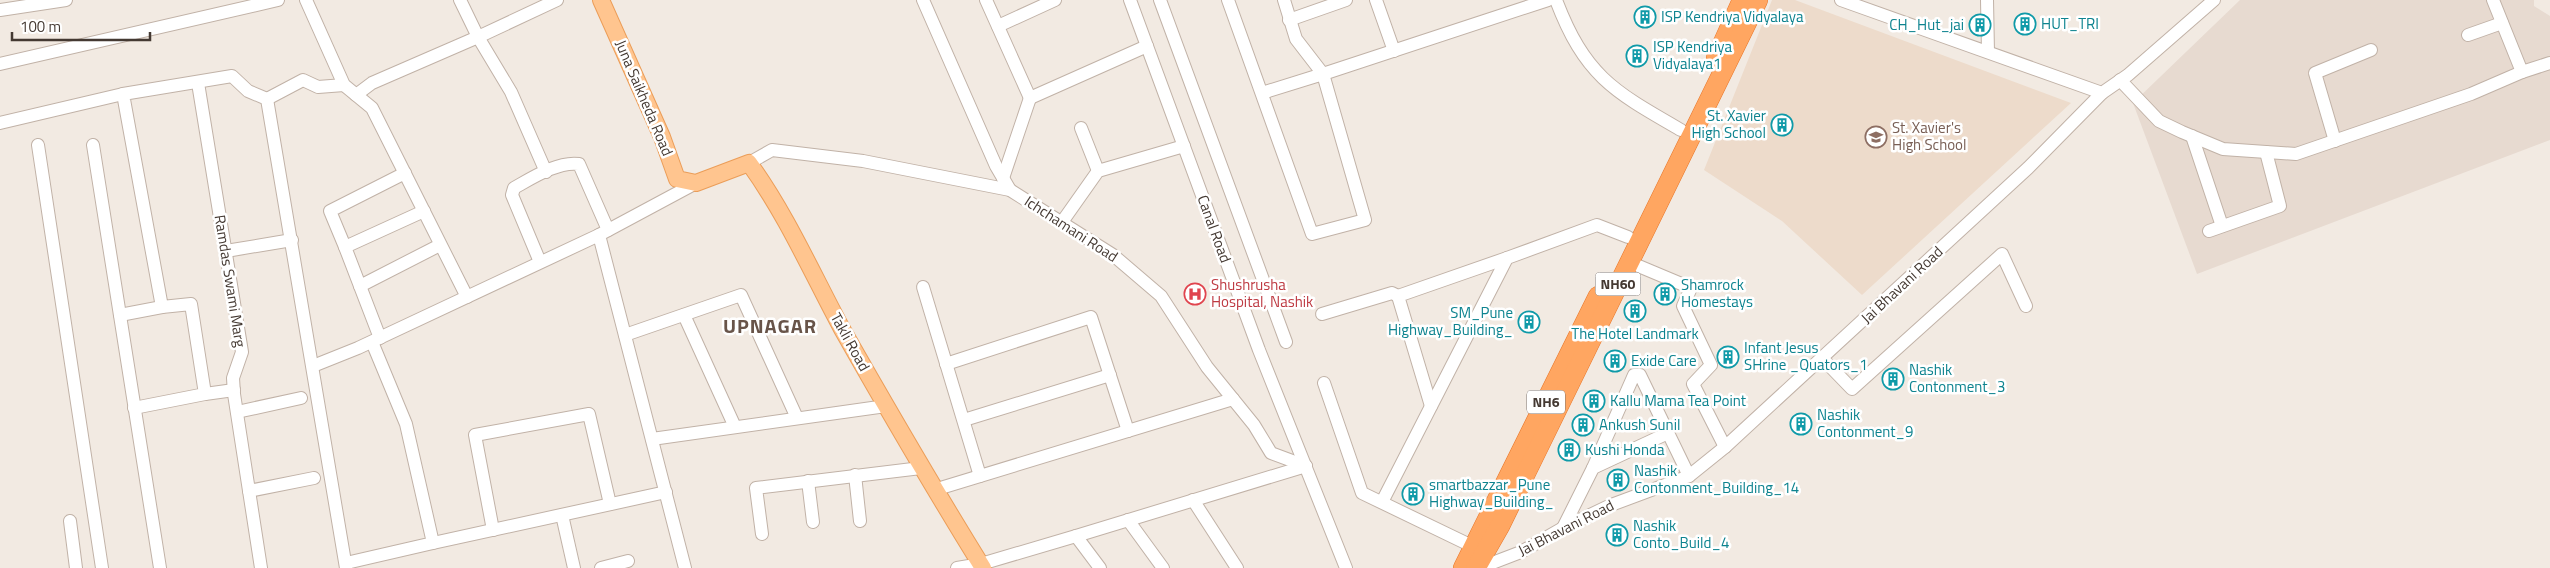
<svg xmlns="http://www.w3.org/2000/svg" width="2550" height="568" font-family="'Titillium Web',sans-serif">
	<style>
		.residential { fill: #e7dad0 }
		.education { fill: #eddbcb }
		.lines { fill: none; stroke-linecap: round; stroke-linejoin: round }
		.minor-casing { stroke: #c1b2a7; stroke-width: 14 }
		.major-casing { stroke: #eb9d58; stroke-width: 18 }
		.highway-casing { stroke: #e77528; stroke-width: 20 }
		.minor { stroke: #fff; stroke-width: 12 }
		.major { stroke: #ffc58f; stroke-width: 16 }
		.highway { stroke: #ffa661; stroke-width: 19 }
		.labels { text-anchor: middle; stroke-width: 5; stroke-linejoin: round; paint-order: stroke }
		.shield { fill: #fff; stroke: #7c7470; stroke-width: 1 }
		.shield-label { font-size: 14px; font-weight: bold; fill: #443932 }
		.culture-label { font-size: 15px; fill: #0d838f; stroke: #fff; text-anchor: start }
		.street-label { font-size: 15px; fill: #443932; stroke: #fff }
		.education-label { font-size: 15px; fill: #785e54; stroke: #fff; text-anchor: start }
		.health-label { font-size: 15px; fill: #be3a42; stroke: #fff; text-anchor: start }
		.district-label { font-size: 20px; font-weight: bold; letter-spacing: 1px; fill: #685449; stroke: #fff }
	</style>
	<rect width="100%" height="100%" fill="#f2eae2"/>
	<polygon class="residential" points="2240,0 2534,0 2534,6 2550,16 2550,140 2197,274 2133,103"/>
	<polygon class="education" points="1772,0 1795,0 2071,103 1862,295 1782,221 1704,170"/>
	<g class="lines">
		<g class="minor-casing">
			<g id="minor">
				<polyline points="306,0 344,85 372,108 467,297"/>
				<polyline points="923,0 996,166 1010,190"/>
				<polyline points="986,0 1030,98 1147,46"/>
				<polyline points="1130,0 1259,350 1346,568"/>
				<polyline points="1160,0 1286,342"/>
				<polyline points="1228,0 1312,234 1365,220 1323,74 1262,93"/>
				<polyline points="1284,0 1296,39 1323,74 1548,0"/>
				<polyline points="1376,0 1394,51"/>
				<path d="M1556,0c29,76 57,91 125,130"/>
				<polyline points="1841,0 2102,93 2128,75 2214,0"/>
				<polyline points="1987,0 1988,52"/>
				<polyline points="2493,0 2522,72 2550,63"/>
				<polyline points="0,10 66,0"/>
				<polyline points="1289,20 1346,0"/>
				<polyline points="998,26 1055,0"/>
				<polyline points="2468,35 2502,23"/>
				<polyline points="0,64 278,0"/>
				<polyline points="2120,80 2159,121 2182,132 2223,149 2296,154 2471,94 2522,72"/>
				<polyline points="198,83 242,352 233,378 234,394 261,568"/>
				<polyline points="356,95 372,83 478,37 460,0"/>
				<polyline points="267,99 303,80 318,87 344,85"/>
				<polyline points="0,123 123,94"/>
				<polyline points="1081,128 1098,171"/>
				<polyline points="2192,136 2222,226"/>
				<polyline points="2335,141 2315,73 2371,50"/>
				<polyline points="38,145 102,568"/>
				<polyline points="93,145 160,568"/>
				<polyline points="749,163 772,150 863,161 1010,190 1113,255 1161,296 1207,367 1254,425 1271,453 1306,466"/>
				<polyline points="546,172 511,92 478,37 557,0"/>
				<polyline points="1003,178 1030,98"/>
				<polyline points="1062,222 1098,171 1184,146"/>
				<polyline points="2209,231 2280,206 2266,152"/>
				<polyline points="345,247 330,211 405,173"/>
				<polyline points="226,251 292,240"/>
				<path d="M540,262l-28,-67 2,-7c18,-10 44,-27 65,-24l29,66"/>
				<polyline points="1629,262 1691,288 1683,306 1711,365 1693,384 1725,447"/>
				<polyline points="360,286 440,245"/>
				<polyline points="923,287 980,476"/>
				<polyline points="1322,314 1392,293 1398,296"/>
				<polyline points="120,315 162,307"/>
				<polyline points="684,315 735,427"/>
				<polyline points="625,335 741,295 797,418"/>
				<polyline points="380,338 345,247 424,211"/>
				<polyline points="1822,358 1852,389 2002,254 2026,306"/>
				<polyline points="946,364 1091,317 1128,431"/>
				<polyline points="313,366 358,348 599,235"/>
				<polyline points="1324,383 1362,493 1474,547"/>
				<polyline points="205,394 234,390"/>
				<polyline points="1431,406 1398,296 1507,258"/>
				<polyline points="134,408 205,394 191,304 162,307 123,94 232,76 248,91 267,99 346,568"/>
				<polyline points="237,412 301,398"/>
				<polyline points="964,420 1110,375"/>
				<polyline points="652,439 886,406"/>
				<polyline points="1593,468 1634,375 1640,375 1689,476"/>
				<polyline points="855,475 860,521"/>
				<polyline points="808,481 813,522"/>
				<polyline points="934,490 1233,399"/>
				<polyline points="249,491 314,478"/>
				<polyline points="1193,500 1237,568"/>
				<polyline points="1382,502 1507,258 1597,225 1628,237"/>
				<polyline points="562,515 574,568"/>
				<polyline points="1128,520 1163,568"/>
				<polyline points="70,521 76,568"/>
				<polyline points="1563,528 1593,468 1668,433"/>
				<polyline points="493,530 475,435 589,414 610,504"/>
				<polyline points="762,534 756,488 921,468"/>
				<polyline points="1076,536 1100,568"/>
				<polyline points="433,543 666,492"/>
				<polyline points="346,563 433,543 406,424 372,342"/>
				<polyline points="601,568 628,561"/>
				<polyline points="685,568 599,235 696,183"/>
				<polyline points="957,568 981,564 1076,536 1306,466"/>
				<polyline points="1479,568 1521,552 1563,528 1611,505 1689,476 1725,447 2028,168 2102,93"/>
			</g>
		</g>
		<g class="major-casing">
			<path id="major" d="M601,0l61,137 15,42 19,4 53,-20c37,51 63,110 93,166 46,81 92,160 141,239"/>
		</g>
		<g class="highway-casing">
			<g id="highway">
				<polyline points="1716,58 1742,0"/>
				<polyline points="1463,568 1598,296"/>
				<polyline points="1476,568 1500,526 1758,0"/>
			</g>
		</g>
		<use href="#minor" class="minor"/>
		<use href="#major" class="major"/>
		<use href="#highway" class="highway"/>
	</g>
	<defs>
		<g id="building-ring" transform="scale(1.125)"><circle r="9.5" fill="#fff" stroke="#0f9aa8" stroke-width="1.5"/><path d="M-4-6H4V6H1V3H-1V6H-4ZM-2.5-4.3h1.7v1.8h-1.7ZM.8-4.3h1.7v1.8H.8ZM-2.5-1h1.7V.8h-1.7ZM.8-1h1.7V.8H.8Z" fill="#0f9aa8"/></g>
		<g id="school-ring" transform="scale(1.125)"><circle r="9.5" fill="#fff" stroke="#8d6e63" stroke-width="1.5"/><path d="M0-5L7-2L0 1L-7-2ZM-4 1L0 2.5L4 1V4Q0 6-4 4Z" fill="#8d6e63"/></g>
		<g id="hospital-ring" transform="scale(1.125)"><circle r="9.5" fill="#fff" stroke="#e0444e" stroke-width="1.5"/><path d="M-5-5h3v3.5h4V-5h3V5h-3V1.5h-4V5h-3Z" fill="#e0444e"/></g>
	</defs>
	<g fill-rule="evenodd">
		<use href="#building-ring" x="1645" y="17"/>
		<use href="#building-ring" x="2025" y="24"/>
		<use href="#building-ring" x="1980" y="25"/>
		<use href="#building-ring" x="1637" y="56"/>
		<use href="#building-ring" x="1782" y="125"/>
		<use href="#school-ring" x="1876" y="137"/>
		<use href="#hospital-ring" x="1195" y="294"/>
		<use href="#building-ring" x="1665" y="294"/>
		<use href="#building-ring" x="1635" y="311"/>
		<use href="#building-ring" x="1529" y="322"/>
		<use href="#building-ring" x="1728" y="357"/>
		<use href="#building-ring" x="1615" y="361"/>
		<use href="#building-ring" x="1893" y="379"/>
		<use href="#building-ring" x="1594" y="401"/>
		<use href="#building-ring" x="1801" y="424"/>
		<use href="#building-ring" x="1583" y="425"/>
		<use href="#building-ring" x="1569" y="450"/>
		<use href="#building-ring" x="1618" y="480"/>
		<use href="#building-ring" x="1413" y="494"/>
		<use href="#building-ring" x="1617" y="535"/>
	</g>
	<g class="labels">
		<g class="shield">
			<rect x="1595.5" y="272.5" width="45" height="23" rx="4"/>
			<rect x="1527" y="390.5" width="38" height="23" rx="4"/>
		</g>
		<g class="shield-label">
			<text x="1618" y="289">NH60</text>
			<text x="1546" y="407">NH6</text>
		</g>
		<g class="culture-label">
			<text x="1661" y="22">ISP Kendriya Vidyalaya</text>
			<text x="2041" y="29">HUT_TRI</text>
			<text x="1964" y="30" text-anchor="end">CH_Hut_jai</text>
			<text x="1653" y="52">ISP Kendriya<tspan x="1653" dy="17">Vidyalaya1</tspan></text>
			<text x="1766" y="121" text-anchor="end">St. Xavier<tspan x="1766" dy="17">High School</tspan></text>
			<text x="1681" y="290">Shamrock<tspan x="1681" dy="17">Homestays</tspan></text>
			<text x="1513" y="318" text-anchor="end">SM_Pune<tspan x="1513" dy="17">Highway_Building_</tspan></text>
			<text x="1635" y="339" text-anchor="middle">The Hotel Landmark</text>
			<text x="1744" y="353">Infant Jesus<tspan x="1744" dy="17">SHrine _Quators_1</tspan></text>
			<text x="1631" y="366">Exide Care</text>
			<text x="1909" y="375">Nashik<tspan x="1909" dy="17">Contonment_3</tspan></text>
			<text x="1610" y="406">Kallu Mama Tea Point</text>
			<text x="1817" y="420">Nashik<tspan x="1817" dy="17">Contonment_9</tspan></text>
			<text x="1599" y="430">Ankush Sunil</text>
			<text x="1585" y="455">Kushi Honda</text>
			<text x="1634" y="476">Nashik<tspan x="1634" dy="17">Contonment_Building_14</tspan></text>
			<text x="1429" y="490">smartbazzar_Pune<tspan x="1429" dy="17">Highway_Building_</tspan></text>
			<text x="1633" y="531">Nashik<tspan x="1633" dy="17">Conto_Build_4</tspan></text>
		</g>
		<g class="street-label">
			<text transform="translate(644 98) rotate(67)" y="5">Juna Saikheda Road</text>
			<text transform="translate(1071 229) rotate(33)" y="5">Ichchamani Road</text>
			<text transform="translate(1214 229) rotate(70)" y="5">Canal Road</text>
			<text transform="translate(230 281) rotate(81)" y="5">Ramdas Swami Marg</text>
			<text transform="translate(1902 285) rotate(-43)" y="5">Jai Bhavani Road</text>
			<text transform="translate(850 342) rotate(61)" y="5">Takli Road</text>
			<text transform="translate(1566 528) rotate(-27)" y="5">Jai Bhavani Road</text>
		</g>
		<g class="education-label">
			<text x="1892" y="133">St. Xavier's<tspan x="1892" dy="17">High School</tspan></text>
		</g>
		<g class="health-label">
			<text x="1211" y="290">Shushrusha<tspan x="1211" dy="17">Hospital, Nashik</tspan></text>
		</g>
		<g class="district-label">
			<text x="770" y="333">UPNAGAR</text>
		</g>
	</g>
	<path d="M12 32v8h138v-8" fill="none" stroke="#443932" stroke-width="2.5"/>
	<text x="20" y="32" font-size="15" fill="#443932" stroke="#ffffff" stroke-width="4" paint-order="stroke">100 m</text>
</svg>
